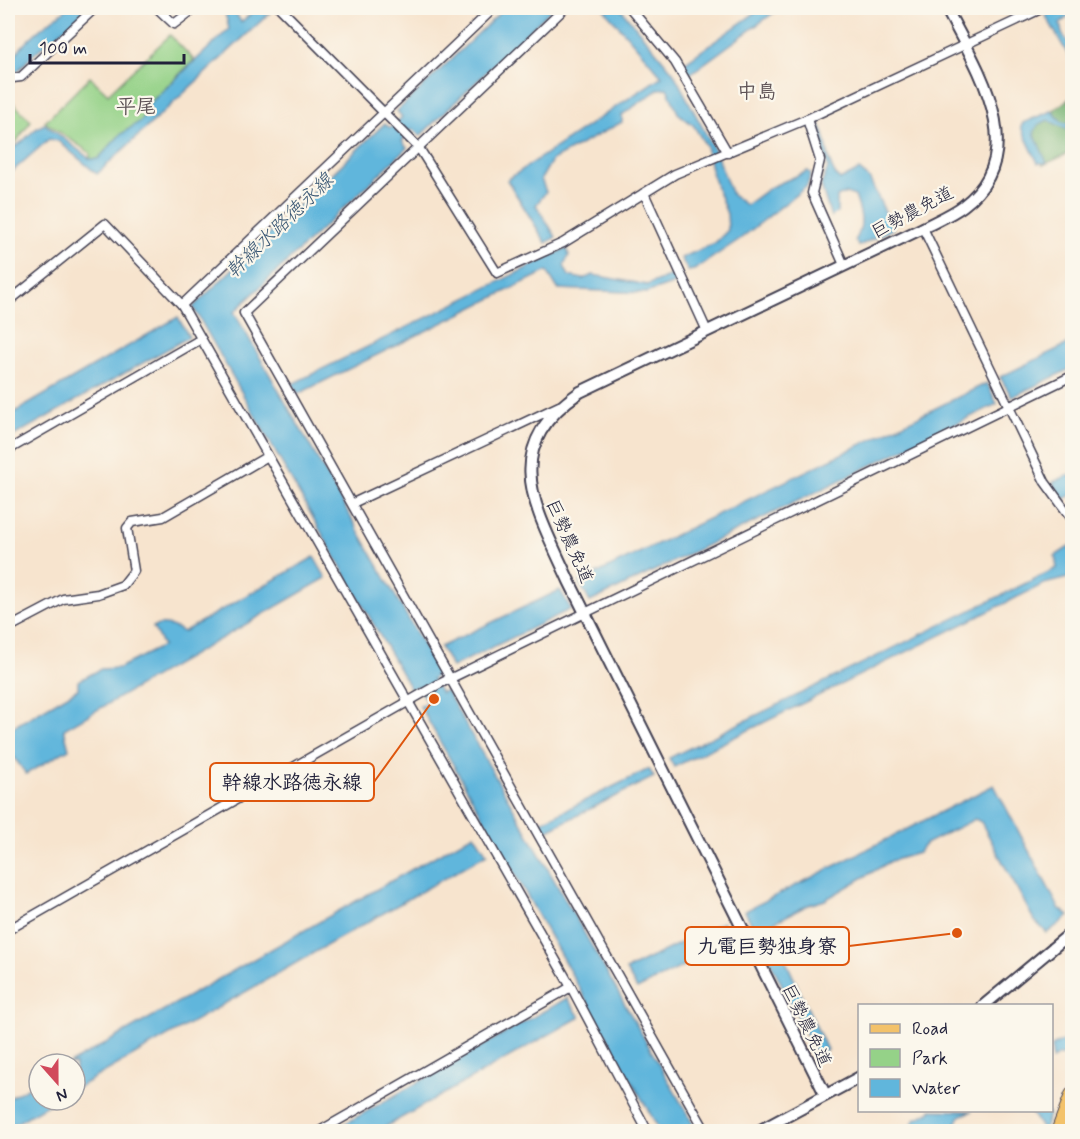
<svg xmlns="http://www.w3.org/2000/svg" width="1080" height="1139" font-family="Mynerve,'Klee One',sans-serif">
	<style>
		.green { fill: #95d288; stroke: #5c7a62; stroke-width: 1.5 }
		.forest { fill: #78b474; stroke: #4d6b58; stroke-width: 1.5 }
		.water { fill: #60b6dc; stroke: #416c8c; stroke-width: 1.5 }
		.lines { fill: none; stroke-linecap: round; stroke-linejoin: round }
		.minor-casing { stroke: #423f51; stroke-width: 11 }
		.tertiary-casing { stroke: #423f51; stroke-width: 14 }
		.primary-casing { stroke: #423f51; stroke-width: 16 }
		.minor { stroke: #fff; stroke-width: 8 }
		.tertiary { stroke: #fff; stroke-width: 10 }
		.primary { stroke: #f3c26a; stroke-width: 14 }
		.labels { text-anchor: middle; stroke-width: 4.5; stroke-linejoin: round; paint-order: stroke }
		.street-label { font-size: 18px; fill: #22223b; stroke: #fbf7ec }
		.neighbourhood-label { font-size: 20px; font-weight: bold; fill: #5d5255; stroke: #fbf7ec }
		.water-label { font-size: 20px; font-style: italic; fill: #385673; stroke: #fbf7ec }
		.leader { fill: none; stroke: #de560e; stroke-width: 2 }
		.callout-dot { fill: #de560e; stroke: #fbf7ec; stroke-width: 2 }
		.callout { fill: #fbf7ec; stroke: #de560e; stroke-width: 2 }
		.callout-label { font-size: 20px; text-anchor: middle; font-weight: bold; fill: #22223b }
	</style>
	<rect width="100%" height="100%" fill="#fbf7ec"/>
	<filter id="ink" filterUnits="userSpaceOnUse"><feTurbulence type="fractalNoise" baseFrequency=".0167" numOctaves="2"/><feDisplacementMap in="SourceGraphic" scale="12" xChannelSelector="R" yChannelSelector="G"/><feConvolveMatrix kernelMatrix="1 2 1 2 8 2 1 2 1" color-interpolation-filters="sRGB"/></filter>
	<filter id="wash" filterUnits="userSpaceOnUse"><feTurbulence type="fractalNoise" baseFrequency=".008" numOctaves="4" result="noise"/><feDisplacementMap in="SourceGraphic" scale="24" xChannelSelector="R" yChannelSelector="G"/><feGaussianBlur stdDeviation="1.35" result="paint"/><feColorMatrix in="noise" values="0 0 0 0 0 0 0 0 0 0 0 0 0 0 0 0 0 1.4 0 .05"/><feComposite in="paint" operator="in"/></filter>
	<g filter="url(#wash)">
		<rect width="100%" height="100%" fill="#f7e4ce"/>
		<g class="green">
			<polygon points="170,35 194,60 149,104 142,120 120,135 98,159 90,159 90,153 45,122 90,77 108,94"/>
			<polygon points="8,98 31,121 14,145 8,142"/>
		</g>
		<polygon class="forest" points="1072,97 1072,152 1043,165 1023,123 1052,111"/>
		<g class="water">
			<path d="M68,8h21c-17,16 -36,29 -54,45 -10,9 -15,19 -27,25 -1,-28 39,-54 60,-70z"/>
			<path d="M224,8h9l8,14 17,-14h17l-178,166 -39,-33 -9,-2 -41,36v-28l3,2c15,-6 19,-20 34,-25l45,35h8l22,-24 22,-15 7,-16 80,-75z"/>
			<polygon points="505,8 553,8 420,136 412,129 402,141 407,148 234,312 433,662 439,674 432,679 441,693 446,690 697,1131 660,1131 420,706 427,702 417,686 411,690 193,307 384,124 391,128 402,117 397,111"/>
			<polygon points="603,8 620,8 673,72 715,151 732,195 746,205 771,187 808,171 811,174 807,186 740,239 694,270 688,271 681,258 715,243 728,230 727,214 713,178 706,146 694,126 678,113 667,88 659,89 622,115 622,122 552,160 541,179 546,192 536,205 556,237 546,243 507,180 662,76"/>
			<polygon points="762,8 780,8 690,74 683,64"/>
			<polygon points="1059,8 1072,8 1072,14 1060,23 1062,34 1072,47 1072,62 1045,14"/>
			<polygon points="1052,111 1062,122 1072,125 1072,132 1048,120 1038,125 1034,133 1047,163 1038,163 1021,127 1023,123"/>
			<path d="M819,123c11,18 6,43 21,57l19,-10 10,8 24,51 -34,17 -4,-5c10,-16 6,-28 0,-45l-9,-3 -9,4v15l-6,5 -10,-32 7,-17 -10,-39z"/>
			<polygon points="567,248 569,255 564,266 569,276 583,279 593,275 647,285 674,274 678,282 646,293 558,289 547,271 298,394 292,384"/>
			<polygon points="178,317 189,337 8,439 8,416"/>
			<polygon points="1072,342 1072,368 1012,397 1000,377"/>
			<polygon points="987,383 997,404 590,602 579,582"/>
			<polygon points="1072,474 1072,495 1064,499 1054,488 1053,482"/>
			<polygon points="1072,545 1072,577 1044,584 674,767 669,758 1057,568 1055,556"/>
			<path d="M314,557l12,21 -262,151 5,20 -43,25 -12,-17 -6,3v-30l70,-41v-8l23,-12 18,-1 44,-22 -10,-19c11,-5 21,-1 30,5z"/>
			<polygon points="560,590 571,609 452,667 440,647"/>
			<polygon points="649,769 654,777 544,832 539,823"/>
			<polygon points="994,785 1059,908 1069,916 1047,933 1034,920 981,822 975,819 925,844 918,853 891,861 825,900 808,905 765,927 772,942 784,957 827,1050 817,1055 745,911"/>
			<polygon points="474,834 487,854 75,1089 75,1064 69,1064"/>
			<polygon points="723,922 732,942 637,989 626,970"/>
			<polygon points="567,998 580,1017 378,1131 332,1131"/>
			<polygon points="1072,1037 1066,1055 1058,1055 1052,1060 1052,1046"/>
			<polygon points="39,1081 39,1100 56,1100 8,1128 8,1099"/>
			<polygon points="931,1111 931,1110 972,1111 960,1116 955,1125 934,1131 910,1131 914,1120"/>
			<polygon points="1030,1111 1047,1111 1049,1115 1043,1131"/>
		</g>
	</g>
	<g filter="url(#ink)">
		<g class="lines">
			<g class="minor-casing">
				<g id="minor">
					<polyline points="157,8 174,24 195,8"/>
					<polyline points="280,8 419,148 497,273 563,243 675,174 807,119 1043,8"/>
					<polyline points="565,8 244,313 706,1132"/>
					<polyline points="630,8 675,62 728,153"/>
					<polyline points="8,74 13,78 21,77 95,8"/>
					<polyline points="807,119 820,160 812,193 844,265"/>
					<polyline points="644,193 707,331"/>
					<polyline points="923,228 1045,482 1072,519"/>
					<polyline points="8,302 105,224 182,305 571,987 648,1132"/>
					<polyline points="182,305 494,8"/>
					<polyline points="8,450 201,339"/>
					<polyline points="353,503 559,406"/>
					<polyline points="8,628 63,599 98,594 123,585 134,571 127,528 132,522 163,517 268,456"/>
					<polyline points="8,930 439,684 1072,376"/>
					<polyline points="318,1132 571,987"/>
				</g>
			</g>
			<g class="tertiary-casing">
				<g id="tertiary">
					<polyline points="983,1006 1072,932"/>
					<path d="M825,1094l-256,-513c-33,-73 -72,-132 11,-189l343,-164c13,-7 28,-13 40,-22 71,-53 13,-140 -17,-198"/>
					<polyline points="757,1132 860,1077"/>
				</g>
			</g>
			<g class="primary-casing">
				<polyline id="primary" points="1058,1132 1072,1095"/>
			</g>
			<use href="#minor" class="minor"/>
			<use href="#tertiary" class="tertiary"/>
			<use href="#primary" class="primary"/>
		</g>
	</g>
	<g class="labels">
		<g class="street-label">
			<text transform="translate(912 212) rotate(-28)" y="6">巨勢農免道</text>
			<text transform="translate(570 541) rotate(66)" y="6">巨勢農免道</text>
			<text transform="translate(807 1025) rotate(64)" y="6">巨勢農免道</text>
		</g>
		<g class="neighbourhood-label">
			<text x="757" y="98">中島</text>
			<text x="136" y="113">平尾</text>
		</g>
		<g class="water-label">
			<text transform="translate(279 225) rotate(-44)" y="7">幹線水路徳永線</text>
		</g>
	</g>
	<path class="leader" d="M434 699L374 782M957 933L849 946"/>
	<g class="callout-dot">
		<circle cx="434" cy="699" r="6"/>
		<circle cx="957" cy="933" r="6"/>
	</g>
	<g class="callout">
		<rect x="210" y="763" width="164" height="38" rx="6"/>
		<rect x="685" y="927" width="164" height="38" rx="6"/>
	</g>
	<g class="callout-label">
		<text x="292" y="789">幹線水路徳永線</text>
		<text x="767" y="953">九電巨勢独身寮</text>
	</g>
	<rect width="1080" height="1139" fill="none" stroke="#fbf7ec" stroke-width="30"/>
	<rect x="858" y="1004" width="195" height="108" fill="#fbf7ec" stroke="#a4a2a5" stroke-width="1.5"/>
	<rect x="870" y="1024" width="30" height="9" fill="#f3c26a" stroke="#a4a2a5" stroke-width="1.5"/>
	<text x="912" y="1034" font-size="18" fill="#22223b">Road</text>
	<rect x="870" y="1049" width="30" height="18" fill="#95d288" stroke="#a4a2a5" stroke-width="1.5"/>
	<text x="912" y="1064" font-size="18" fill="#22223b">Park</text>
	<rect x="870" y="1079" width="30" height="18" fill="#60b6dc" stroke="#a4a2a5" stroke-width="1.5"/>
	<text x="912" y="1094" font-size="18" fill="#22223b">Water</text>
	<g transform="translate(57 1082) rotate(159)"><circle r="28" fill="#fbf7ec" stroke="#a4a2a5" stroke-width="1.5"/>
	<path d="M0-4.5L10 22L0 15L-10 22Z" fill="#d1495b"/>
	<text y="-9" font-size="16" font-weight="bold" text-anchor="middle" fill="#22223b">N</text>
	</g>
	<path d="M30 54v9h154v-9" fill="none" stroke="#22223b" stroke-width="3"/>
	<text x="39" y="54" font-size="18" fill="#22223b" stroke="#fbf7ec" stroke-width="4.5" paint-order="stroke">100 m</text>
</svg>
